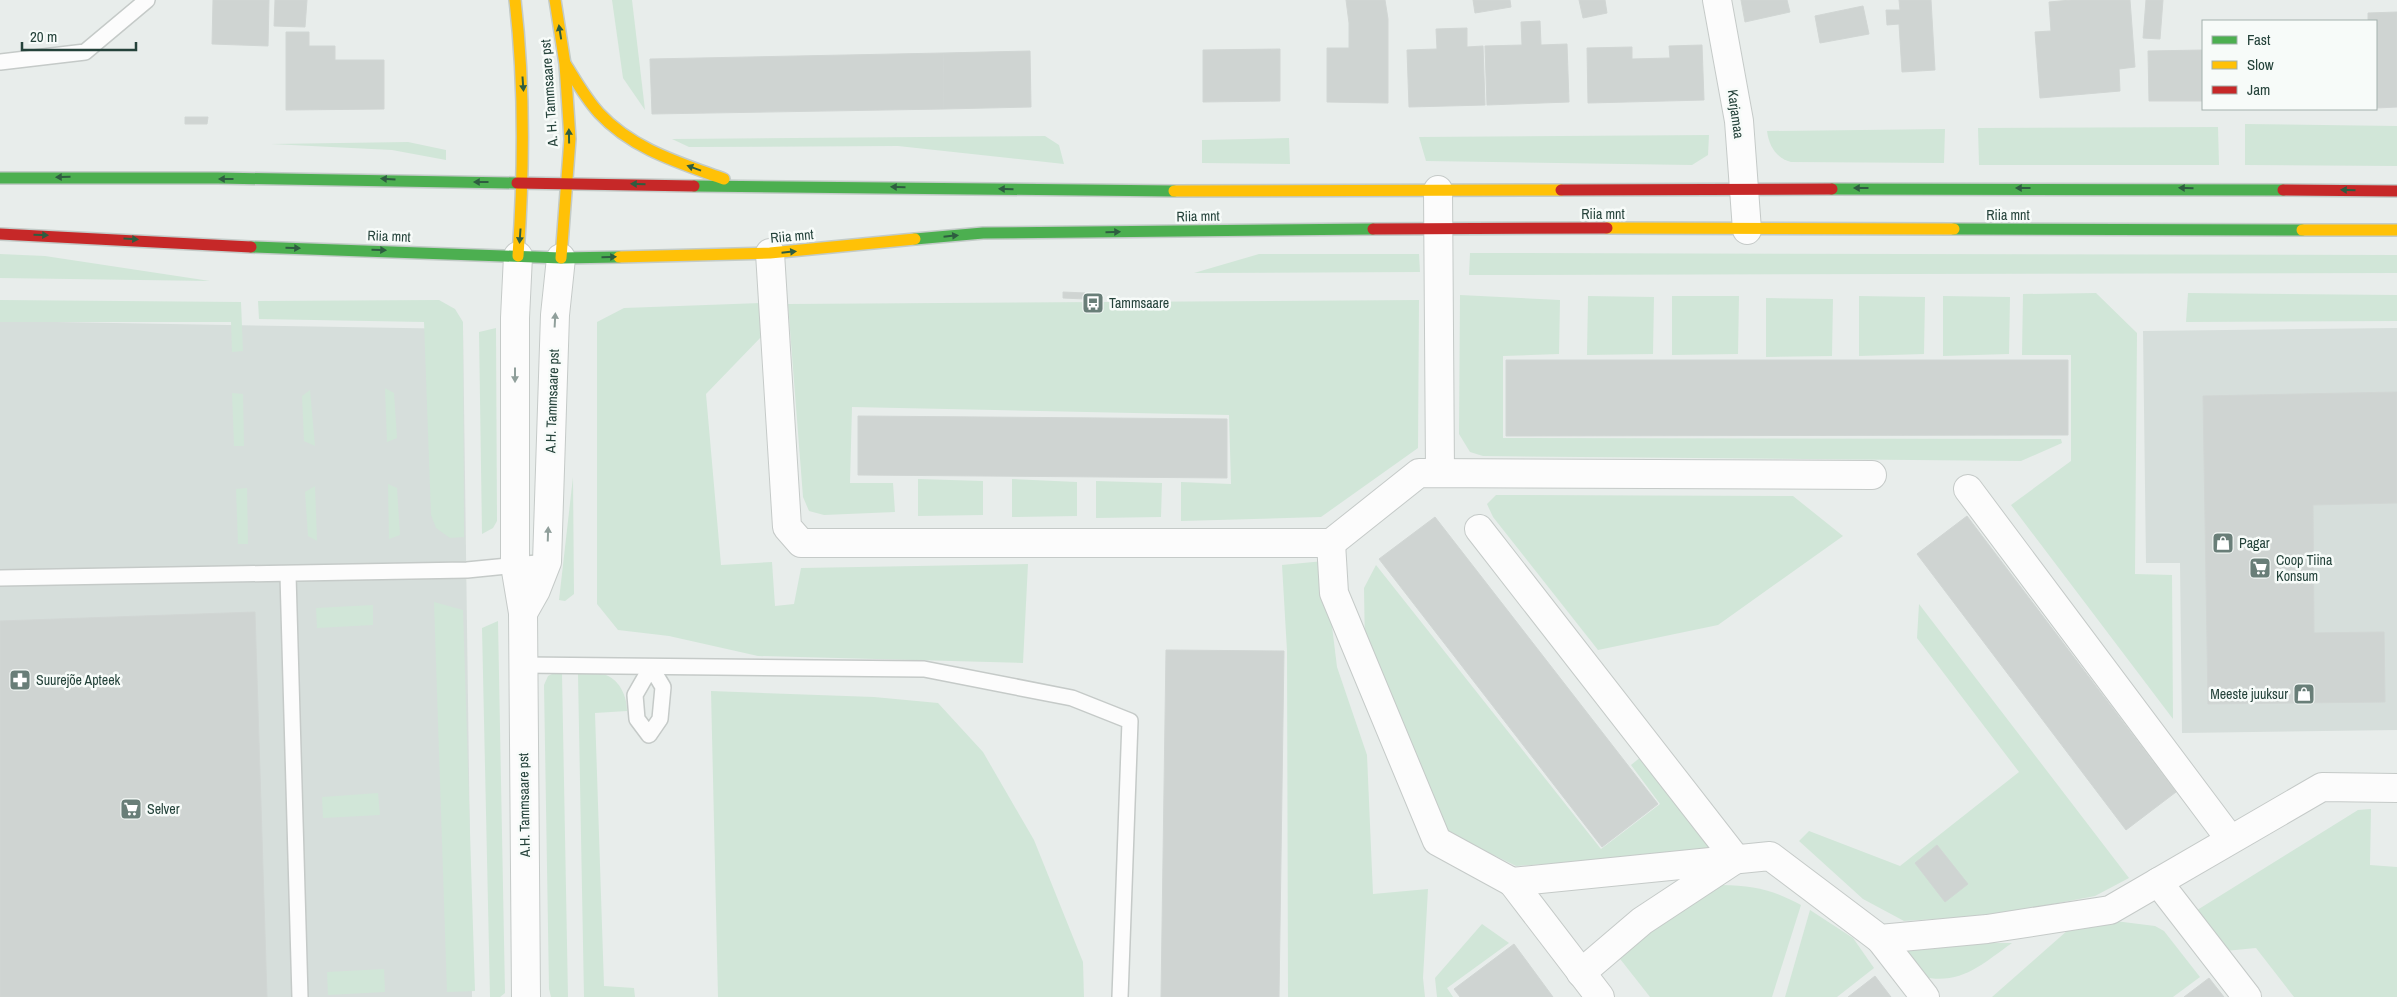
<svg xmlns="http://www.w3.org/2000/svg" width="2397" height="997" font-family="'Archivo Narrow',sans-serif">
	<style>
		.built { fill: #d6dedb }
		.green { fill: #d1e6d8 }
		.building { fill: #cfd4d2; stroke: #d1d6d4 }
		.lines { fill: none; stroke-linecap: round; stroke-linejoin: round }
		.lane-casing { stroke: #c5cac8; stroke-width: 18 }
		.street-casing { stroke: #c5cac8; stroke-width: 30 }
		.fast-casing { stroke: #c3cbc8; stroke-width: 14 }
		.slow-casing { stroke: #c3cbc8; stroke-width: 14 }
		.jam-casing { stroke: #c3cbc8; stroke-width: 14 }
		.lane { stroke: #fcfcfc; stroke-width: 15 }
		.street { stroke: #fcfcfc; stroke-width: 28 }
		.fast { stroke: #4caf50; stroke-width: 11 }
		.slow { stroke: #ffc107; stroke-width: 11 }
		.jam { stroke: #c62828; stroke-width: 11 }
		.oneway { fill: #2e5d40 }
		.oneway2 { fill: #909f9b }
		.labels { text-anchor: middle; stroke-width: 5; stroke-linejoin: round; paint-order: stroke }
		.street-label { font-size: 14px; fill: #24423a; stroke: #f7fbf9 }
		.poi-label { font-size: 14px; fill: #24423a; stroke: #f7fbf9; text-anchor: start }
	</style>
	<rect width="100%" height="100%" fill="#e8edeb"/>
	<g class="built">
		<polygon points="0,321 463,329 472,997 0,997"/>
		<polygon points="2397,328 2397,730 2182,733 2180,563 2146,563 2143,331"/>
	</g>
	<g class="green">
		<polygon points="612,0 632,0 645,110 623,78"/>
		<polygon points="2245,124 2397,126 2397,166 2245,165"/>
		<polygon points="2218,127 2219,165 1979,165 1978,128"/>
		<path d="M1945,129l-1,34 -153,-1c-15,-4 -22,-16 -24,-31z"/>
		<polygon points="1709,135 1708,155 1692,165 1426,161 1419,137"/>
		<polygon points="1045,136 1059,145 1064,164 898,146 689,147 672,139"/>
		<polygon points="1289,138 1290,164 1202,163 1202,140"/>
		<polygon points="408,142 446,150 446,160 392,150 271,144"/>
		<polygon points="1470,253 2397,255 2397,273 1469,275"/>
		<polygon points="0,254 45,256 210,281 0,278"/>
		<polygon points="1259,254 1419,254 1420,272 1194,273"/>
		<polygon points="2096,293 2137,333 2135,574 2172,575 2173,719 2011,505 2071,461 2071,355 2022,355 2023,294"/>
		<polygon points="2188,293 2397,295 2397,321 2186,322"/>
		<polygon points="1460,295 1560,300 1559,354 1503,356 1503,438 2061,439 2062,443 2021,461 1483,456 1470,452 1459,434"/>
		<polygon points="1588,296 1654,297 1653,354 1587,355"/>
		<polygon points="1672,296 1739,296 1738,354 1672,355"/>
		<polygon points="1859,296 1925,297 1924,354 1859,356"/>
		<polygon points="1943,296 2010,297 2009,354 1943,356"/>
		<polygon points="1766,298 1833,299 1832,356 1766,357"/>
		<polygon points="0,300 241,302 243,351 232,352 231,322 0,322"/>
		<polygon points="439,300 455,309 463,322 464,537 450,538 436,528 431,515 424,322 259,319 258,301"/>
		<polygon points="1419,300 1418,448 1321,517 1181,521 1181,482 1231,484 1229,415 852,407 850,483 893,483 895,512 824,515 809,511 803,497 788,304"/>
		<polygon points="761,303 763,335 706,394 721,565 772,562 775,606 794,604 801,568 1028,564 1023,663 758,656 669,636 618,630 597,604 597,322 624,308"/>
		<polygon points="496,328 497,521 493,528 482,534 479,332"/>
		<polygon points="385,388 394,393 397,438 387,442"/>
		<polygon points="310,390 315,446 304,441 302,396"/>
		<polygon points="232,393 243,394 244,446 234,446"/>
		<polygon points="573,477 574,594 565,601 559,600"/>
		<polygon points="918,479 983,481 983,515 918,516"/>
		<polygon points="1012,479 1077,482 1077,516 1012,517"/>
		<polygon points="1096,481 1162,483 1161,517 1096,518"/>
		<polygon points="388,484 397,488 400,535 389,539"/>
		<polygon points="315,486 317,541 308,536 305,492"/>
		<polygon points="247,488 248,544 238,544 236,489"/>
		<polygon points="1496,495 1793,496 1843,536 1718,625 1598,650 1493,517 1487,504"/>
		<polygon points="1324,561 1337,667 1367,755 1373,894 1428,889 1423,978 1425,997 1288,997 1287,651 1282,565"/>
		<polygon points="1376,565 1601,849 1660,804 1631,765 1642,756 1712,850 1700,853 1516,866 1445,831 1365,652 1364,588"/>
		<polygon points="434,602 463,610 475,991 447,992"/>
		<polygon points="1919,604 2129,878 2095,896 1996,915 1904,921 1863,899 1799,841 1809,831 1900,866 2019,772 1917,638"/>
		<polygon points="373,605 373,625 317,628 316,608"/>
		<polygon points="498,621 505,993 500,997 490,997 482,628"/>
		<polygon points="554,673 562,673 568,997 551,997 549,989 544,685 548,676"/>
		<path d="M578,674c8,0 21,-1 28,1 15,6 21,23 21,36l-32,2 9,273 30,2 1,9h-51z"/>
		<polygon points="711,691 874,697 938,703 983,752 1034,840 1083,962 1084,997 718,997"/>
		<polygon points="378,793 380,815 323,818 322,797"/>
		<polygon points="2371,809 2370,865 2397,867 2397,997 2294,997 2256,948 2225,951 2194,912 2358,810"/>
		<path d="M1721,885c34,1 50,4 80,20l-29,92h-122l-33,-42 62,-48z"/>
		<polygon points="1810,910 1853,938 1874,968 1837,997 1785,997"/>
		<polygon points="2115,921 2155,926 2164,931 2200,977 2173,997 1992,997 2068,930"/>
		<polygon points="1482,924 1509,943 1447,988 1453,997 1437,997 1435,978"/>
		<path d="M1918,943h94c-30,21 -50,42 -89,34l-19,-30z"/>
		<polygon points="384,969 385,992 328,995 327,972"/>
	</g>
	<g class="building">
		<polygon points="213,0 269,0 268,46 212,44"/>
		<polygon points="275,0 307,0 305,27 274,26"/>
		<polygon points="1346,0 1385,0 1388,19 1388,103 1327,102 1327,48 1349,48 1349,23"/>
		<polygon points="1473,0 1510,0 1511,7 1475,13"/>
		<polygon points="1579,0 1605,0 1607,13 1583,18"/>
		<polygon points="1741,0 1787,0 1790,12 1745,22"/>
		<polygon points="1899,0 1931,0 1935,70 1902,72 1899,24 1887,25 1886,10 1900,10"/>
		<polygon points="2130,0 2135,67 2119,69 2120,91 2040,98 2035,32 2051,31 2049,2 2071,0"/>
		<polygon points="2146,0 2163,0 2160,39 2143,38"/>
		<polygon points="1863,6 1869,34 1820,43 1815,16"/>
		<polygon points="2397,12 2397,107 2376,108 2376,21 2368,21 2368,13"/>
		<polygon points="1540,21 1541,45 1567,44 1569,102 1487,105 1485,46 1522,45 1521,22"/>
		<polygon points="1467,28 1467,47 1483,46 1485,105 1409,107 1407,50 1437,49 1436,29"/>
		<polygon points="286,32 309,32 309,46 335,46 335,60 384,60 384,109 286,110"/>
		<polygon points="1702,45 1704,100 1588,103 1587,48 1632,47 1632,59 1670,58 1669,46"/>
		<polygon points="1280,49 1280,101 1203,102 1203,50"/>
		<polygon points="2203,50 2203,101 2149,101 2148,51"/>
		<polygon points="1030,51 1031,107 944,109 943,53"/>
		<polygon points="943,53 944,109 652,114 650,59"/>
		<polygon points="185,117 208,117 207,124 185,124"/>
		<polygon points="1063,292 1085,293 1085,299 1063,298"/>
		<polygon points="1506,360 2068,360 2068,435 1506,436"/>
		<polygon points="2397,392 2397,503 2313,505 2314,633 2384,632 2385,702 2208,704 2203,396"/>
		<polygon points="858,416 1227,419 1227,478 858,475"/>
		<polygon points="1967,516 2176,792 2126,830 1917,554"/>
		<polygon points="1435,517 1658,804 1602,847 1379,559"/>
		<polygon points="255,612 267,997 0,997 0,621"/>
		<polygon points="1166,650 1284,651 1279,997 1161,997"/>
		<polygon points="1937,845 1968,884 1945,902 1915,863"/>
		<polygon points="1514,944 1553,997 1460,997 1454,989"/>
		<polygon points="1875,976 1891,997 1848,997"/>
		<polygon points="2209,978 2224,997 2184,997"/>
	</g>
	<g class="lines">
		<g class="lane-casing">
			<g id="lane">
				<polyline points="0,62 85,52 147,0"/>
				<polyline points="288,575 300,997"/>
				<polyline points="0,578 467,570 547,562"/>
				<polyline points="523,665 924,669 1072,698 1130,721 1120,997"/>
				<polygon points="651,667 663,687 660,719 649,735 637,719 635,695"/>
			</g>
		</g>
		<g class="street-casing">
			<g id="street">
				<polyline points="1717,0 1739,121 1747,230"/>
				<polyline points="1438,190 1440,472"/>
				<polyline points="770,253 787,527 801,543 1331,543 1334,593 1437,841 1512,882 1770,856 1880,939 1987,929 2110,910 2322,787 2397,788"/>
				<polyline points="518,256 515,318 515,565 523,613 526,997"/>
				<polyline points="1968,489 2230,839"/>
				<polyline points="1479,529 1736,859 1642,921 1581,973"/>
				<polyline points="1331,543 1419,473 1872,475"/>
				<polyline points="523,613 536,590 547,562 555,315 561,258"/>
				<polyline points="1512,882 1600,997"/>
				<polyline points="2158,882 2247,997"/>
				<polyline points="1880,939 1925,997"/>
			</g>
		</g>
		<g class="fast-casing">
			<g id="fast">
				<polyline points="0,178 218,178 517,183"/>
				<polyline points="694,186 1174,191"/>
				<polyline points="1832,189 2283,190"/>
				<polyline points="1954,229 2302,230"/>
				<polyline points="915,239 983,233 1373,229"/>
				<polyline points="251,247 561,258 619,257"/>
			</g>
		</g>
		<g class="slow-casing">
			<g id="slow">
				<path d="M515,0c10,86 9,170 3,256"/>
				<polyline points="555,0 565,64 570,139 561,258"/>
				<path d="M566,65c10,16 20,34 33,48 33,36 81,50 125,66"/>
				<polyline points="1174,191 1561,190"/>
				<polyline points="1607,228 1954,229"/>
				<polyline points="2302,230 2397,230"/>
				<polyline points="619,257 770,253 915,239"/>
			</g>
		</g>
		<g class="jam-casing">
			<g id="jam">
				<polyline points="517,183 694,186"/>
				<polyline points="1561,190 1832,189"/>
				<polyline points="2283,190 2397,191"/>
				<polyline points="1373,229 1607,228"/>
				<polyline points="0,234 251,247"/>
			</g>
		</g>
		<use href="#lane" class="lane"/>
		<use href="#street" class="street"/>
		<use href="#fast" class="fast"/>
		<use href="#slow" class="slow"/>
		<use href="#jam" class="jam"/>
	</g>
	<defs><path id="oneway-solid" d="M-6-.8H1V-3.2L6.5 0L1 3.2V.8H-6Z" transform="scale(1.25)"/></defs>
	<g class="oneway">
		<use href="#oneway-solid" transform="translate(560 32) rotate(-99)"/>
		<use href="#oneway-solid" transform="translate(523 84) rotate(86)"/>
		<use href="#oneway-solid" transform="translate(569 136) rotate(-91)"/>
		<use href="#oneway-solid" transform="translate(694 168) rotate(-160)"/>
		<use href="#oneway-solid" transform="translate(63 177) rotate(179)"/>
		<use href="#oneway-solid" transform="translate(226 179) rotate(-180)"/>
		<use href="#oneway-solid" transform="translate(388 179) rotate(-177)"/>
		<use href="#oneway-solid" transform="translate(481 182) rotate(180)"/>
		<use href="#oneway-solid" transform="translate(638 184) rotate(-179)"/>
		<use href="#oneway-solid" transform="translate(898 187) rotate(-179)"/>
		<use href="#oneway-solid" transform="translate(1861 188) rotate(180)"/>
		<use href="#oneway-solid" transform="translate(2023 188) rotate(180)"/>
		<use href="#oneway-solid" transform="translate(2186 188) rotate(-179)"/>
		<use href="#oneway-solid" transform="translate(1006 189) rotate(-179)"/>
		<use href="#oneway-solid" transform="translate(2348 190) rotate(-179)"/>
		<use href="#oneway-solid" transform="translate(1113 232) rotate(-1)"/>
		<use href="#oneway-solid" transform="translate(41 235) rotate(2)"/>
		<use href="#oneway-solid" transform="translate(520 236) rotate(94)"/>
		<use href="#oneway-solid" transform="translate(951 236) rotate(-6)"/>
		<use href="#oneway-solid" transform="translate(131 239) rotate(3)"/>
		<use href="#oneway-solid" transform="translate(293 248) rotate(2)"/>
		<use href="#oneway-solid" transform="translate(379 250) rotate(2)"/>
		<use href="#oneway-solid" transform="translate(789 252) rotate(-6)"/>
		<use href="#oneway-solid" transform="translate(609 257) rotate(-1)"/>
	</g>
	<g class="oneway2">
		<use href="#oneway-solid" transform="translate(555 320) rotate(-87)"/>
		<use href="#oneway-solid" transform="translate(515 375) rotate(90)"/>
		<use href="#oneway-solid" transform="translate(548 534) rotate(-88)"/>
	</g>
	<defs>
		<g id="bus-square" transform="scale(1.125)"><rect x="-9" y="-9" width="18" height="18" rx="4" fill="#697e78" stroke="#f7fbf9"/><path d="M-5-6H5V4H4V6H2V4H-2V6H-4V4H-5ZM-3.5-4V0h7V-4ZM-3.5 1.2v1.5H-2V1.2ZM2 1.2v1.5H3.5V1.2Z" fill="#fff"/></g>
		<g id="shop-square" transform="scale(1.125)"><rect x="-9" y="-9" width="18" height="18" rx="4" fill="#697e78" stroke="#f7fbf9"/><path d="M-5-2.5h2.3a2.7 3.5 0 0 1 5.4 0H5L5.5 6h-11ZM-1.5-2.5h3a1.5 2.3 0 0 0-3 0Z" fill="#fff"/></g>
		<g id="supermarket-square" transform="scale(1.125)"><rect x="-9" y="-9" width="18" height="18" rx="4" fill="#697e78" stroke="#f7fbf9"/><path d="M-6-5.5h2.5l.6 2H6L4.5 2H-2.5L-4.4-4H-6ZM-1.5 3.2a1.3 1.3 0 1 0 .1 0ZM3 3.2a1.3 1.3 0 1 0 .1 0Z" fill="#fff"/></g>
		<g id="pharmacy-square" transform="scale(1.125)"><rect x="-9" y="-9" width="18" height="18" rx="4" fill="#697e78" stroke="#f7fbf9"/><path d="M-2-6h4v4h4v4h-4v4h-4v-4h-4v-4h4Z" fill="#fff"/></g>
	</defs>
	<g fill-rule="evenodd">
		<use href="#bus-square" x="1093" y="303"/>
		<use href="#shop-square" x="2223" y="543"/>
		<use href="#supermarket-square" x="2260" y="568"/>
		<use href="#pharmacy-square" x="20" y="680"/>
		<use href="#shop-square" x="2304" y="694"/>
		<use href="#supermarket-square" x="131" y="809"/>
	</g>
	<g class="labels">
		<g class="street-label">
			<text transform="translate(549 93) rotate(-94)" y="5">A. H. Tammsaare pst</text>
			<text transform="translate(1736 114) rotate(82)" y="5">Karjamaa</text>
			<text x="1603" y="219">Riia mnt</text>
			<text x="2008" y="220">Riia mnt</text>
			<text transform="translate(1198 216) rotate(-1)" y="5">Riia mnt</text>
			<text transform="translate(389 236) rotate(2)" y="5">Riia mnt</text>
			<text transform="translate(792 236) rotate(-5)" y="5">Riia mnt</text>
			<text transform="translate(552 401) rotate(-88)" y="5">A.H. Tammsaare pst</text>
			<text transform="translate(524 805) rotate(-91)" y="5">A.H. Tammsaare pst</text>
		</g>
		<g class="poi-label">
			<text x="1109" y="308">Tammsaare</text>
			<text x="2239" y="548">Pagar</text>
			<text x="2276" y="565">Coop Tiina<tspan x="2276" dy="16">Konsum</tspan></text>
			<text x="36" y="685">Suurejõe Apteek</text>
			<text x="2288" y="699" text-anchor="end">Meeste juuksur</text>
			<text x="147" y="814">Selver</text>
		</g>
	</g>
	<rect x="2202" y="20" width="175" height="90" fill="#f7fbf9" stroke="#a3b1ad"/>
	<rect x="2212" y="36" width="25" height="8" fill="#4caf50" stroke="#a3b1ad"/>
	<text x="2247" y="45" font-size="15" fill="#24423a">Fast</text>
	<rect x="2212" y="61" width="25" height="8" fill="#ffc107" stroke="#a3b1ad"/>
	<text x="2247" y="70" font-size="15" fill="#24423a">Slow</text>
	<rect x="2212" y="86" width="25" height="8" fill="#c62828" stroke="#a3b1ad"/>
	<text x="2247" y="95" font-size="15" fill="#24423a">Jam</text>
	<path d="M22 42v8h114v-8" fill="none" stroke="#24423a" stroke-width="2.5"/>
	<text x="30" y="42" font-size="15" fill="#24423a" stroke="#f7fbf9" stroke-width="4" paint-order="stroke">20 m</text>
</svg>
